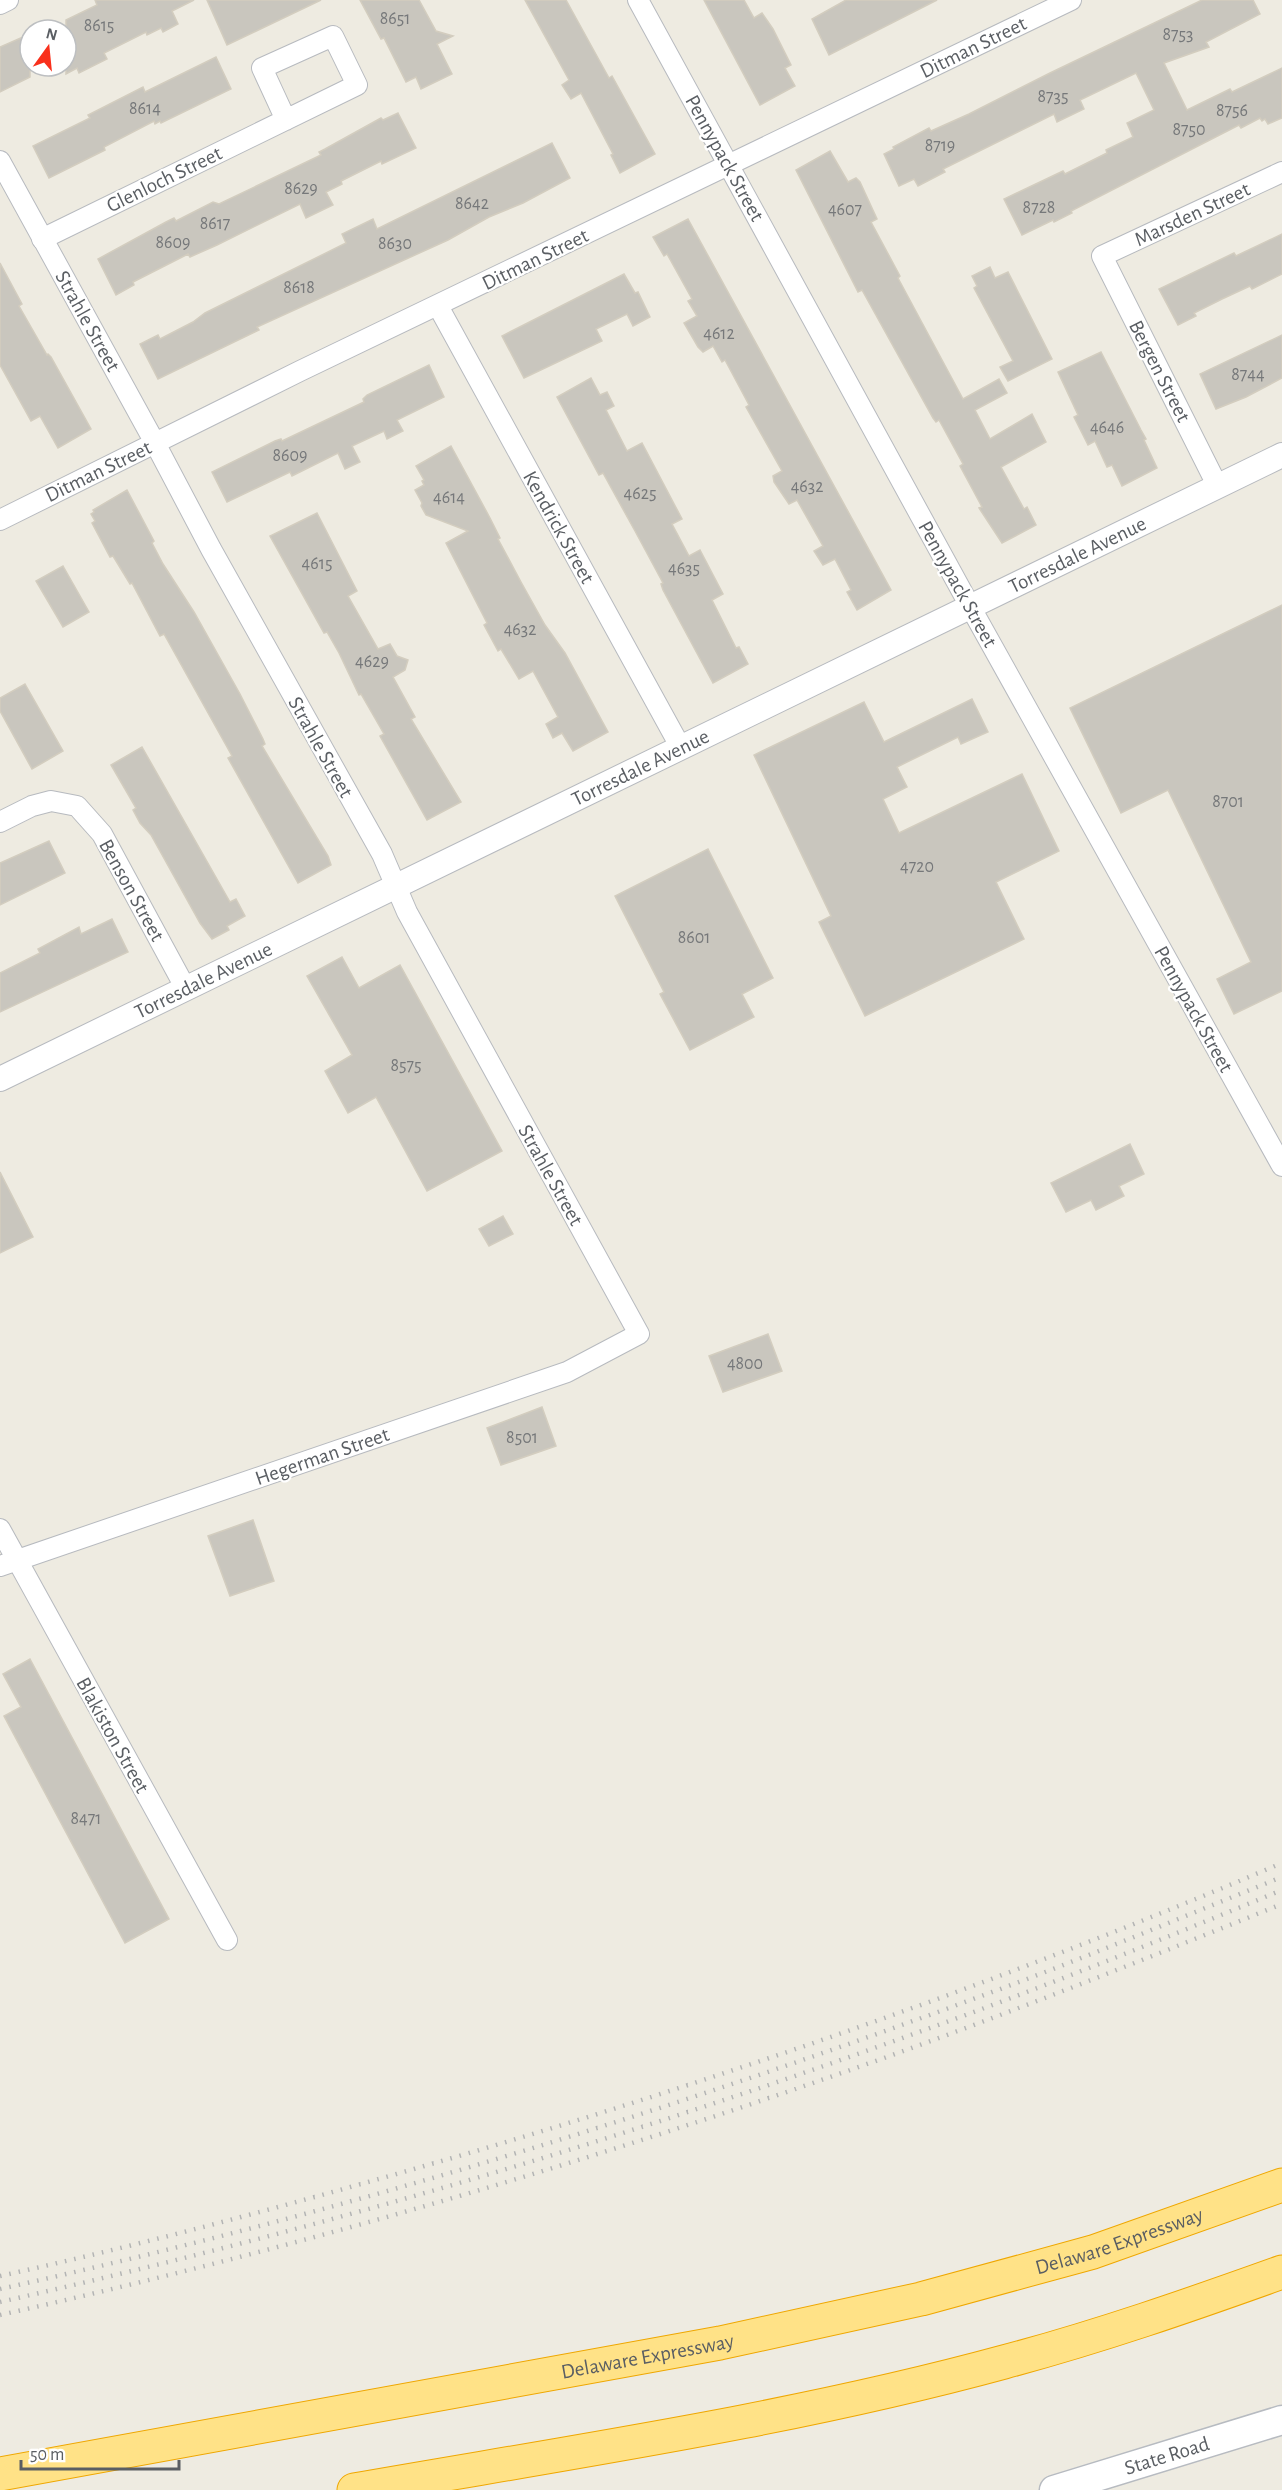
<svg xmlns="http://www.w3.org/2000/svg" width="1282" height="2490" font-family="'Alegreya Sans',sans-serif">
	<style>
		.building { fill: #c9c6be; stroke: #d3cdbf; stroke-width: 1.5 }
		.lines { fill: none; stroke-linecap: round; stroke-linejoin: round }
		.minor-casing { stroke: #b7babf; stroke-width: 22 }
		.tertiary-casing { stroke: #b7babf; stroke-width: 26 }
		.secondary-casing { stroke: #b7bbc1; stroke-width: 31 }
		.motorway-casing { stroke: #efa700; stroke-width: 35 }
		.minor { stroke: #fff; stroke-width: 20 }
		.tertiary { stroke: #fff; stroke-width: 24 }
		.secondary { stroke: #fff; stroke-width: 28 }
		.motorway { stroke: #ffe287; stroke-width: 33 }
		.rail { stroke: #b3b4b4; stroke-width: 4.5; stroke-dasharray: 1.5 8; stroke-linecap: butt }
		.labels { text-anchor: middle; stroke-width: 4.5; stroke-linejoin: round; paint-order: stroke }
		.number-label { font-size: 18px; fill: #76787a }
		.street-label { font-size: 21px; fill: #5a5e63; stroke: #fff }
	</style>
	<rect width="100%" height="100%" fill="#eeebe1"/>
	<g class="building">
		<polygon points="95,0 194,0 172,11 178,24 163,32 161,28 147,35 146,32 104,53 107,59 79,73 77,68 66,74 66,20 97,5"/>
		<polygon points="207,0 321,0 227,45"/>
		<polygon points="360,0 419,0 436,31 453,36 437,44 452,74 421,89 416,77 406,82 384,38 381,39"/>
		<polygon points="525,0 566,0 609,78 612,76 655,154 620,173 611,155 613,154 581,93 571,99 562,85 569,80"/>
		<polygon points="704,0 744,0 754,18 762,13 773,29 791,65 785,68 795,86 760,105"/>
		<polygon points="846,0 937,0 829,55 812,19"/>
		<polygon points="1202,0 1253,0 1260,14 1206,42 1209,47 1164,63 1187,110 1230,89 1232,92 1282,68 1282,118 1268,124 1265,119 1262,121 1260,118 1241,128 1239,125 1071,211 1072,213 1054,222 1053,220 1022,235 1004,199 1063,171 1065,174 1107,153 1106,150 1133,137 1127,123 1154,110 1136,73 1080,100 1084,109 1057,122 1054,114 943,169 945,172 918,186 914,179 899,186 884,154 894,149 893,147 929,128 931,131 969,114 1050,73"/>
		<polygon points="30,34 30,77 0,92 0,47"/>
		<polygon points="216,57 231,89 161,123 160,121 155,124 154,121 104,147 105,150 49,178 33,146 90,118 88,115 143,87 145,92"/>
		<polygon points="398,113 416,148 382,164 381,161 341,181 342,184 326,192 333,205 306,218 300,204 217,245 190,257 188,254 133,282 134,285 116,295 98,259 166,222 174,218 176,221 213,202 219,204 321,155 319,152 325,149 381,118 383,120"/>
		<polygon points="552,143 570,178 523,203 489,217 448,240 257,327 259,330 158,379 140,344 158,335 160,339 193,322 205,313 346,243 342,234 373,219 377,229"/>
		<polygon points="830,151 848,182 856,178 860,182 877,219 871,222 900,276 898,278 963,399 999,379 1007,393 975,410 990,439 1032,414 1046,442 1001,467 1024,509 1027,507 1036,525 1002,543 979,508 982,507 960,466 963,464 939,420 936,422 933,418 862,290 858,292 796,170"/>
		<polygon points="688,219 891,590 857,610 847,592 851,590 835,559 823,565 814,551 823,546 797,500 789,504 774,482 773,476 782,471 746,407 749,405 725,360 722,362 713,346 703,352 698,347 684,323 697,316 688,301 692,299 667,254 664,256 653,237"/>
		<polygon points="1282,234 1282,274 1252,289 1250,286 1222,299 1194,313 1196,316 1178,325 1159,289 1234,253 1236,256"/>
		<polygon points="0,263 22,304 19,306 47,355 48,354 51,357 91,429 58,448 40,416 31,421 0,365"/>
		<polygon points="990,267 995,278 1008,272 1052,359 1008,381 1000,367 1013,361 974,288 977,286 972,276"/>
		<polygon points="624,274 635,293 638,292 650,317 633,326 627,314 596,329 602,341 524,378 502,336"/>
		<polygon points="1282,335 1282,378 1246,397 1216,409 1200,374"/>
		<polygon points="1101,352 1141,430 1146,439 1144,440 1157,468 1122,486 1112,465 1107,467 1095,441 1088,445 1074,417 1078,415 1058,372"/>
		<polygon points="429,365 444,397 397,420 403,431 387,439 384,431 352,446 360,462 345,469 338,453 292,476 290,472 227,502 212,472 275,441 281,439 282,441 364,402 363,399 367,395"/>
		<polygon points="591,378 600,395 607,392 614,406 606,410 627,451 642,443 682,519 672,524 689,556 700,550 723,594 712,600 736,648 739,647 748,664 713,683 663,590 661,584 663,583 635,531 603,473 599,475 557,397"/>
		<polygon points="451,446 490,518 500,538 498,539 521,582 545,625 565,653 608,732 573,751 562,733 553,738 546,724 558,717 533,671 519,679 501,649 498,651 484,625 487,623 446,543 468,531 426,515 421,506 422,503 415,490 424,485 422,481 424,480 416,466"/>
		<polygon points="127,490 154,541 152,543 163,564 194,612 240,694 263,739 265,744 262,746 328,856 331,865 298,883 228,758 232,756 164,634 160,636 132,583 130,584 113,556 110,557 92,523 95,521 91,514 94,512 93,510"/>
		<polygon points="317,513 357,591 348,596 378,649 390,644 397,656 408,660 405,670 393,677 415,717 411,719 461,802 427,820 380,736 384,734 361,694 359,695 339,653 327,632 324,633 270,536"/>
		<polygon points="63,566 89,612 63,627 36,581"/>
		<polygon points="1282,605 1282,991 1234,1014 1217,979 1251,962 1168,790 1121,813 1070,708"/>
		<polygon points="25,684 63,751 32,769 0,711 0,698"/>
		<polygon points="972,699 988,732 961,744 958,737 897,767 907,787 883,799 899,833 1022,774 1059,851 996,882 1024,939 865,1016 819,922 831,916 754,755 864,702 884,742"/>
		<polygon points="142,747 230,902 236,899 245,916 227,926 229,930 212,939 200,923 151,835 140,823 133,810 136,808 111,765"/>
		<polygon points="49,841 65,873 0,905 0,863"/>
		<polygon points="708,849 773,978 742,994 754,1017 690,1050 660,994 664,992 615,896"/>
		<polygon points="112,919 128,952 0,1012 0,973 40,953 38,949 79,927 81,934"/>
		<polygon points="342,957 359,988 400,965 502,1151 427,1191 376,1097 348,1113 325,1071 352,1055 307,976"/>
		<polygon points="1130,1144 1144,1174 1119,1186 1124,1196 1096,1210 1091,1200 1066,1212 1051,1183"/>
		<polygon points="0,1172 33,1237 0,1253"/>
		<polygon points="503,1216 513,1234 489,1246 479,1229"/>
		<polygon points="768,1334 782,1371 723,1392 709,1356"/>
		<polygon points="542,1407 556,1446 501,1465 487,1428"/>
		<polygon points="253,1520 274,1581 230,1596 208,1536"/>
		<polygon points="30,1659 169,1919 125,1943 4,1716 21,1707 3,1674"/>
	</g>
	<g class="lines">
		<g class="minor-casing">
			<g id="minor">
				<polyline points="638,0 971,608 1282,1166"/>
				<polyline points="0,4 8,0"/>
				<polyline points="0,161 155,443 211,549 382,854 407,912 639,1334 567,1372 0,1566"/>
				<polyline points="42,239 357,85 333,36 262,68 286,120"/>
				<polyline points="438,306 681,748"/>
				<polyline points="1218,487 1102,256 1282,172"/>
				<polyline points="0,520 300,371 1071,0"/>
				<polyline points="0,822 32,806 51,801 77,806 102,834 186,989"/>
				<polyline points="0,1529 227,1940"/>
			</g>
		</g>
		<g class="tertiary-casing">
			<g id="tertiary">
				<path id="s1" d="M0,1079l1282,-624"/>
			</g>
		</g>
		<g class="secondary-casing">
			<g id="secondary">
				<path id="s2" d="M1054,2490l228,-70"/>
			</g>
		</g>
		<g class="motorway-casing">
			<g id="motorway">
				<path id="s3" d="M0,2474l720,-131 201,-44 172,-47 189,-67"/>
				<path d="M354,2490c217,-38 437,-70 650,-128 94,-25 186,-57 278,-90"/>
			</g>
		</g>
		<use href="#minor" class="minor"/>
		<use href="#tertiary" class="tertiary"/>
		<use href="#secondary" class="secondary"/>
		<use href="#motorway" class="motorway"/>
		<g class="rail">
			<path d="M0,2276c155,-34 307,-76 459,-120 279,-82 555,-179 823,-293"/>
			<path d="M0,2289c344,-76 682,-181 1011,-304 91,-34 181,-72 271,-108"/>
			<path d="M0,2302c310,-70 617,-160 916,-269 123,-44 245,-93 366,-143"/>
			<path d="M0,2315c282,-63 560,-144 833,-239 152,-53 300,-112 449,-172"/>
		</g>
	</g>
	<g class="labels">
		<g class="number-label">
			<text x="395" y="24">8651</text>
			<text x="99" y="31">8615</text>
			<text x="1178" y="40">8753</text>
			<text x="1053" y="102">8735</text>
			<text x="145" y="114">8614</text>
			<text x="1232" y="116">8756</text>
			<text x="1189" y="135">8750</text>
			<text x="940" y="151">8719</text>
			<text x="301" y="194">8629</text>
			<text x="472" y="209">8642</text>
			<text x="1039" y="213">8728</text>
			<text x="845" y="215">4607</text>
			<text x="215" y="229">8617</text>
			<text x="173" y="248">8609</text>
			<text x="395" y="249">8630</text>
			<text x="299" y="293">8618</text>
			<text x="719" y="339">4612</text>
			<text x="1248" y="380">8744</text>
			<text x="1107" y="433">4646</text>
			<text x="290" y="461">8609</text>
			<text x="807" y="492">4632</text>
			<text x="640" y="499">4625</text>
			<text x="449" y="503">4614</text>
			<text x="317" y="569">4615</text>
			<text x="684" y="574">4635</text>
			<text x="520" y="635">4632</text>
			<text x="372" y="667">4629</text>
			<text x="1228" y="807">8701</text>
			<text x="917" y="872">4720</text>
			<text x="694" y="943">8601</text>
			<text x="406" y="1071">8575</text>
			<text x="745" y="1369">4800</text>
			<text x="522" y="1443">8501</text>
			<text x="86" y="1824">8471</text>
		</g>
		<g class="street-label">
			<text transform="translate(973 47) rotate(-26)" y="7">Ditman Street</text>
			<text transform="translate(725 158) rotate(61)" y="7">Pennypack Street</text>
			<text transform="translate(164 179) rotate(-26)" y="7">Glenloch Street</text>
			<text transform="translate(1192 214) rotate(-25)" y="7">Marsden Street</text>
			<text transform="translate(535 259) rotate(-26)" y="7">Ditman Street</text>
			<text transform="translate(88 321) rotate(61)" y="7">Strahle Street</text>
			<text transform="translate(1160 371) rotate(63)" y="7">Bergen Street</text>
			<text transform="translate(98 471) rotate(-26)" y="7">Ditman Street</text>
			<text transform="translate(559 527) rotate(61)" y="7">Kendrick Street</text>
			<text dy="7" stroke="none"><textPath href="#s1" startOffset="1198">Torresdale Avenue</textPath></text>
			<text transform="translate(958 584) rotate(61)" y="7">Pennypack Street</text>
			<text transform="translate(321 747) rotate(61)" y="7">Strahle Street</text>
			<text dy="7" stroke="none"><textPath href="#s1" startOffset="712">Torresdale Avenue</textPath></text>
			<text transform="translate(132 890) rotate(61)" y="7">Benson Street</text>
			<text dy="7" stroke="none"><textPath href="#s1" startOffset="226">Torresdale Avenue</textPath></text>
			<text transform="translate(1194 1009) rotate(61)" y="7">Pennypack Street</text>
			<text transform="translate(551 1175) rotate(61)" y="7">Strahle Street</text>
			<text transform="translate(322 1456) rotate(-19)" y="7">Hegerman Street</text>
			<text transform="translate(113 1735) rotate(61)" y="7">Blakiston Street</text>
			<text dy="7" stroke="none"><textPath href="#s3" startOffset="1144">Delaware Expressway</textPath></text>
			<text dy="7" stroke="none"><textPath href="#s3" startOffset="658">Delaware Expressway</textPath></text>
			<text dy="7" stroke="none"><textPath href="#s2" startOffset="118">State Road</textPath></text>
		</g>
	</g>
	<g transform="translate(48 48) rotate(15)"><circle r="28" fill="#ffffff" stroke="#bdbfc1" stroke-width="1.5"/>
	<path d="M0-4.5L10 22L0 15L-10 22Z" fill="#f9301c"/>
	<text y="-9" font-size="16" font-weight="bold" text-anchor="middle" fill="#5a5e63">N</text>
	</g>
	<path d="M21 2460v9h158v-9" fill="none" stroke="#5a5e63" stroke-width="3"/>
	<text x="30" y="2460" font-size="18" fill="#5a5e63" stroke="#ffffff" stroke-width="4.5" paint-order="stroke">50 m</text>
</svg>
